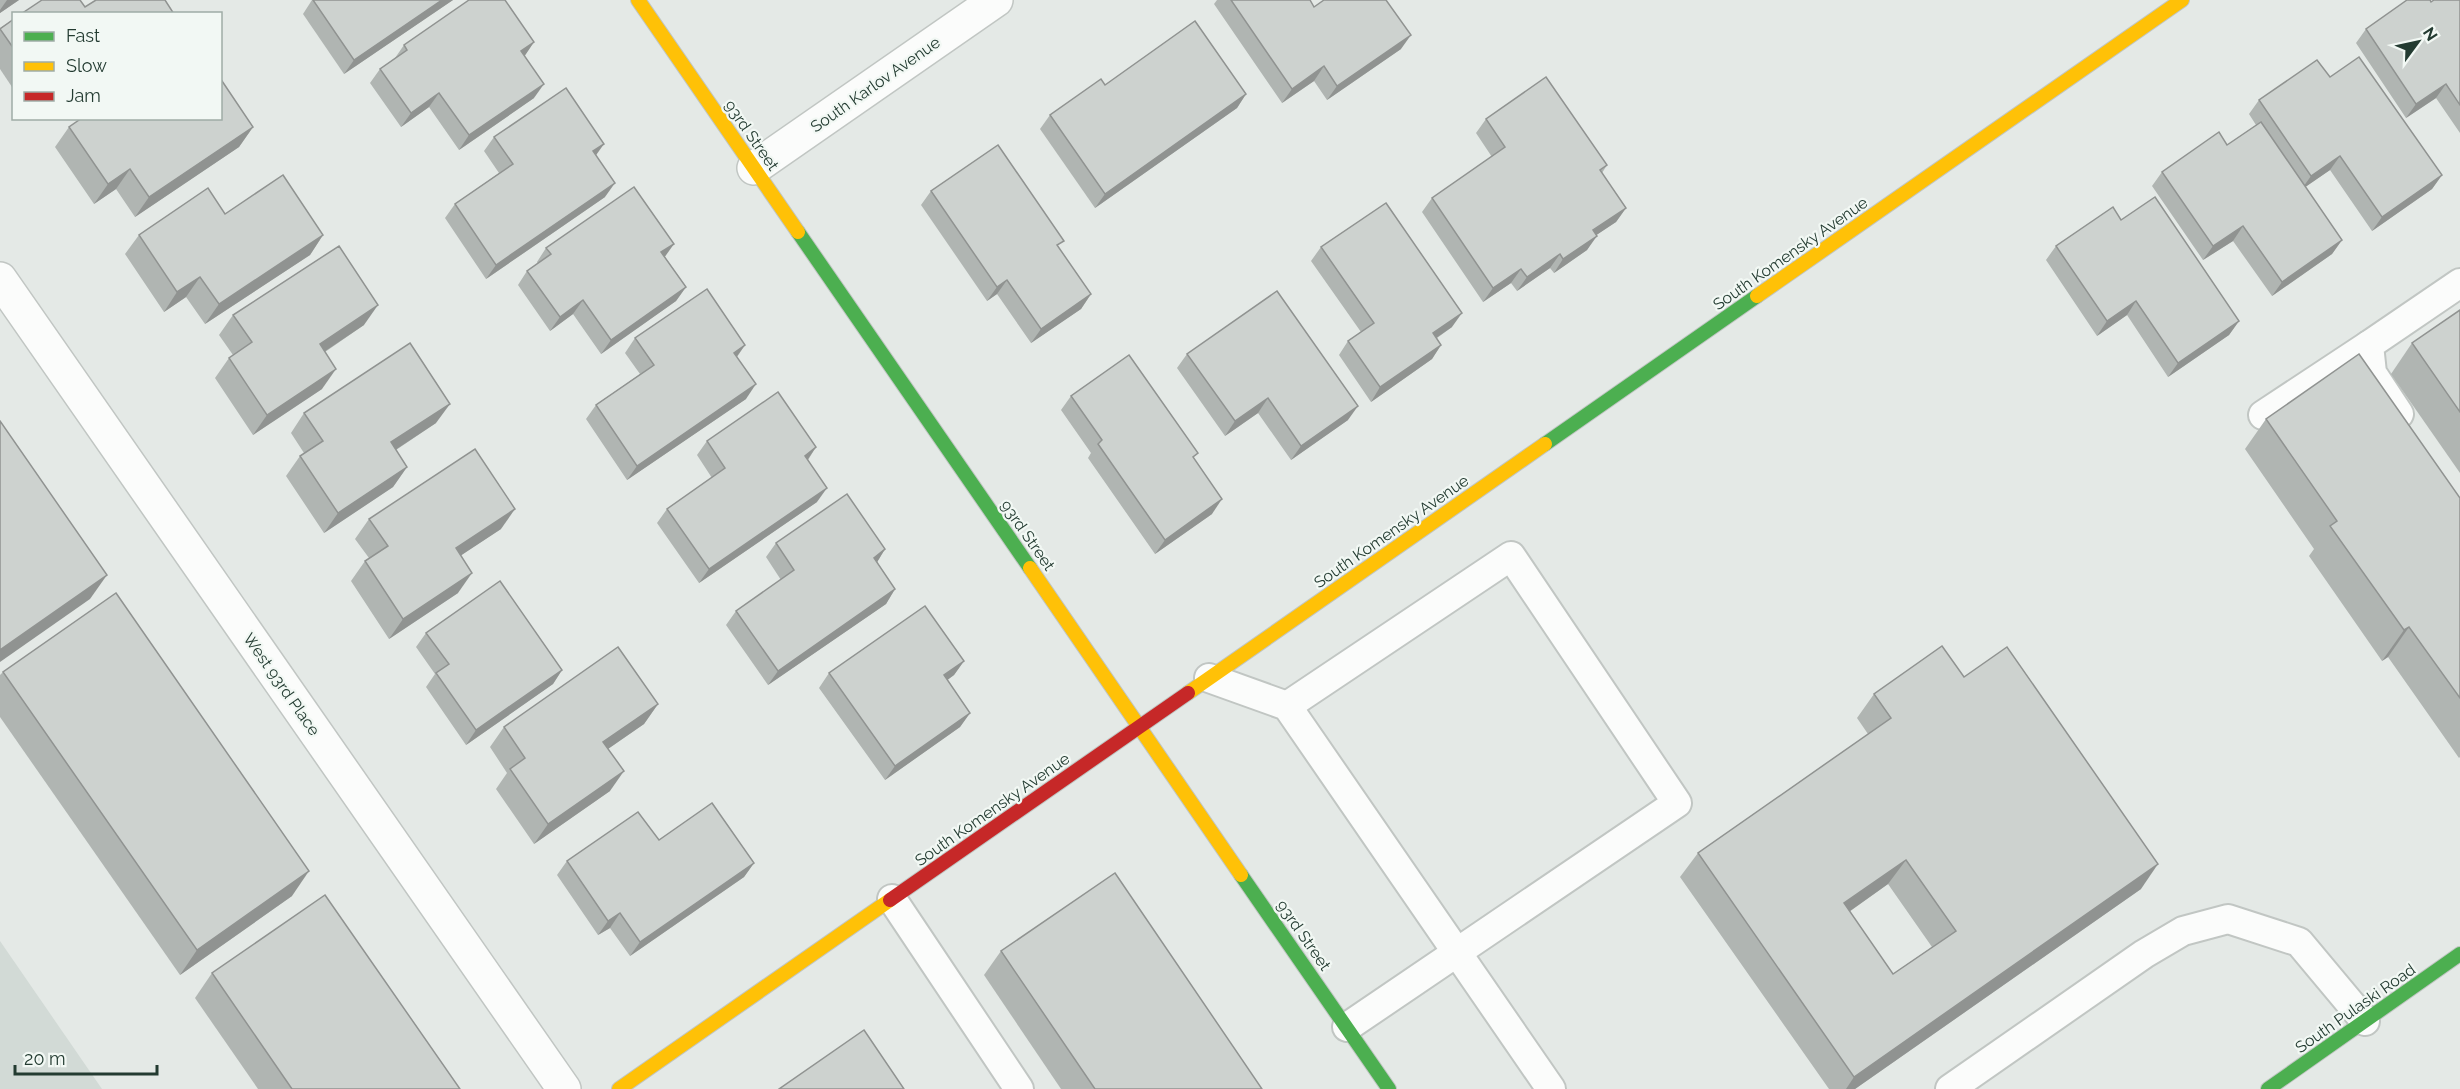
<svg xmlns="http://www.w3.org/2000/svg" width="2460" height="1089" font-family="Raleway,sans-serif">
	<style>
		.built { fill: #d2dad6 }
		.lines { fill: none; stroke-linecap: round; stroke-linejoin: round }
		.lane-casing { stroke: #c1c6c3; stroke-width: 32 }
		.street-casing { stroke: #c1c6c3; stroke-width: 36 }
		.fast-casing { stroke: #c0c6c3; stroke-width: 16 }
		.slow-casing { stroke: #c0c6c3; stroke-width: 16 }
		.jam-casing { stroke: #c0c6c3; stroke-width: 16 }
		.lane { stroke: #fbfcfb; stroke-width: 28 }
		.street { stroke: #fbfcfb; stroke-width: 33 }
		.fast { stroke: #4caf50; stroke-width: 14 }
		.slow { stroke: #ffc107; stroke-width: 14 }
		.jam { stroke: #c62828; stroke-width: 14 }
		.wall { fill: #b0b5b2; fill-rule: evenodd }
		.shaded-wall { fill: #909391 }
		.building { fill: #cdd2cf; stroke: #909391; stroke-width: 1.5; fill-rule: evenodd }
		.labels { text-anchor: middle; stroke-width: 4.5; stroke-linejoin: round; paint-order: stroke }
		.street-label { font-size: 16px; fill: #233b31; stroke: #f2f8f4 }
	</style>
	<rect width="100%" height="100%" fill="#e4e9e6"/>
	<polygon class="built" points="0,941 102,1089 0,1089"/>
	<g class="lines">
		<g class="lane-casing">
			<g id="lane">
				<polyline points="2399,414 2372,373 2369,345 2460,283"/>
				<polyline points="2263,415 2369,345"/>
				<polyline points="1209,678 1287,706 1551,1089"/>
				<polyline points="1287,706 1511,556 1677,803 1347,1027"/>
				<polyline points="892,899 1019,1089"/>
				<polyline points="1950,1089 2144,954 2183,931 2228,919 2299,942 2365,1021"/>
			</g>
		</g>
		<g class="street-casing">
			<g id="street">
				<polyline points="754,168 996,0"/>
				<polyline points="0,279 564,1089"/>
			</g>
		</g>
		<g class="fast-casing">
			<g id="fast">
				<polyline points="798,232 1030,568"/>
				<polyline points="1545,444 1757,296"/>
				<polyline points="1241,875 1389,1089"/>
				<polyline points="2268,1089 2460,954"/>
			</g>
		</g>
		<g class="slow-casing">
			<g id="slow">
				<polyline points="638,0 798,232"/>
				<polyline points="1757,296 2182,0"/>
				<polyline points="1030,568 1241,875"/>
				<polyline points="1188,693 1545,444"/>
				<polyline points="619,1089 890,900"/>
			</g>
		</g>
		<g class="jam-casing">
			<polyline id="jam" points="890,900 1188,693"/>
		</g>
		<use href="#lane" class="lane"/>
		<use href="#street" class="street"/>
		<use href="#fast" class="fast"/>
		<use href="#slow" class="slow"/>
		<use href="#jam" class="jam"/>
	</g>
	<g class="wall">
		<polygon points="0,0 19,0 0,13"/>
		<polygon points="312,0 453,0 344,74 303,14"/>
		<polygon points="1217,0 1310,0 1314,7 1401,49 1327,100 1314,81 1282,103 1214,4"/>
		<polygon points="2460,0 2460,133 2436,98 2406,118 2356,43 2366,29 2431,2"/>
		<polygon points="14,19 14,90 0,69 0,28"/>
		<polygon points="534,42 524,56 534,98 459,150 429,107 401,127 370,83 380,69 395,58 404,45"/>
		<polygon points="2330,77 2442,175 2432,189 2372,231 2330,170 2305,187 2342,240 2332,254 2272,296 2233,241 2203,260 2152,186 2162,172 2227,145 2256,125 2249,114 2259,100"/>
		<polygon points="1105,85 1246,94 1237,108 1095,208 1040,129 1050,115"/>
		<polygon points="1486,119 1607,165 1602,173 1626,208 1616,222 1596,235 1587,250 1554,273 1550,268 1517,291 1511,283 1483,302 1422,212 1432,198 1492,157 1476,133"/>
		<polygon points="69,127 253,127 239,147 135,217 116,189 94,204 55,147"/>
		<polygon points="494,137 596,155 605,197 486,279 445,218 455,204 499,173 484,151"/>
		<polygon points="931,191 1059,248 1091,294 1081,309 1031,343 997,294 987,301 921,205"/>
		<polygon points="225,214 323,235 310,255 205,324 186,297 164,312 125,254 139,235"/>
		<polygon points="2121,220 2239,321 2229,335 2168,377 2127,315 2097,336 2046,260 2056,246"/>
		<polygon points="1321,247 1452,327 1437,338 1441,345 1432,359 1371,402 1339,355 1348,341 1361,332 1311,261"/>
		<polygon points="546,248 665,257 686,287 676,301 601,354 573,314 550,331 518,285 527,271 538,264 537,262"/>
		<polygon points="2460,310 2460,473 2391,374 2412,343"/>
		<polygon points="233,315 364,325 325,352 322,389 253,435 215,378 229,358 233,355 219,335"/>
		<polygon points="635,338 745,345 737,357 746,399 627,480 586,419 596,405 640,374 625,353"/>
		<polygon points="1187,354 1348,420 1291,460 1258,413 1225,436 1177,368"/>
		<polygon points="1071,396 1212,514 1155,554 1088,458 1091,453 1061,410"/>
		<polygon points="304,413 436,423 396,450 407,467 393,487 324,533 286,476 300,456 304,453 291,433"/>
		<polygon points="2266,419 2460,498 2460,757 2459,758 2388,657 2382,661 2309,556 2314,549 2245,449"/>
		<polygon points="707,441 816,447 808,460 817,502 699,583 657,523 667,509 712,478 697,455"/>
		<polygon points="369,519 501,529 461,555 458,593 389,639 351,581 365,561 369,558 355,539"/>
		<polygon points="776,543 885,549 877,562 895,589 886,604 768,685 726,625 736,611 781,580 766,557"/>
		<polygon points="426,633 562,670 553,684 466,745 426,687 435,674 416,647"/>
		<polygon points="964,661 954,675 947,680 970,713 960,727 885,780 819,688 829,673"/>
		<polygon points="3,672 292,896 180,975 0,717 0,675"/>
		<path d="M1964,677l177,212 -286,200h-26l-149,-212 18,-24 170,-119 -11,-16 17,-24zM1888,884l44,63 -39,27 -44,-62z"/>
		<polygon points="658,704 644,724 608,749 610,791 534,844 496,789 507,773 490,747 504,727"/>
		<polygon points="659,840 754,863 744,877 630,956 610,928 598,935 557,875 567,861"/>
		<polygon points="1001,951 1262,1089 1061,1089 984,975"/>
		<polygon points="212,973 460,1089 258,1089 195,998"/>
	</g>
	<g class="shaded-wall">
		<polygon points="7,0 19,0 0,13 0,10"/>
		<polygon points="442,0 453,0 344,74 354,60"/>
		<polygon points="1411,35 1401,49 1327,100 1337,86"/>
		<polygon points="534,42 524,57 521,51"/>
		<polygon points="1324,66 1314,81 1282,103 1292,89"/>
		<polygon points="544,84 534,98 459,150 469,135"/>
		<polygon points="2446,84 2436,98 2406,118 2416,104"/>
		<polygon points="439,93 429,107 401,127 411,113"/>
		<polygon points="1246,94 1237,108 1095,208 1105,194"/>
		<polygon points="253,127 239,147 135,217 149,197"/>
		<polygon points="604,144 594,158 593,151"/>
		<polygon points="2340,156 2330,170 2301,190 2311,176"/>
		<polygon points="130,169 116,189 94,204 108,184"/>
		<polygon points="2442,175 2432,189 2372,231 2382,217"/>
		<polygon points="615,183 605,197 486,279 496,265"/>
		<polygon points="1626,208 1616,222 1583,244 1593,230"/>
		<polygon points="2243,226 2233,241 2203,260 2213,246"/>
		<polygon points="323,235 310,255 205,324 219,304"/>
		<polygon points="1597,236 1587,250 1554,273 1563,259"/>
		<polygon points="2342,240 2332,254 2272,296 2282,282"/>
		<polygon points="674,244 664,258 661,252"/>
		<polygon points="1560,254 1550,268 1517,291 1527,277"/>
		<polygon points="1521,269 1511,283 1483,302 1493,288"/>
		<polygon points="200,277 186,297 164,312 177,292"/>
		<polygon points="1007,280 997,294 987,301 997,287"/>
		<polygon points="686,287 676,301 601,354 611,340"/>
		<polygon points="1091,294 1081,309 1031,343 1041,329"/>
		<polygon points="583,300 573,314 550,331 560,317"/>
		<polygon points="2136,301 2127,315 2097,336 2107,321"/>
		<polygon points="378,305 364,325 306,364 320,344"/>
		<polygon points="1462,313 1452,327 1423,347 1433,333"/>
		<polygon points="2239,321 2229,335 2168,377 2178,363"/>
		<polygon points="745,345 735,359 734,353"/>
		<polygon points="1441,345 1432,359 1371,402 1380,387"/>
		<polygon points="336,369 322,389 253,435 267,415"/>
		<polygon points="756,384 746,399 627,480 637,466"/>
		<polygon points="1268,398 1258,413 1225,436 1235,421"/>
		<polygon points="450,404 436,423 377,462 391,442"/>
		<polygon points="1358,406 1348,420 1291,460 1301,446"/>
		<polygon points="816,447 806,462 805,456"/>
		<polygon points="407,467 393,487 324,533 338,513"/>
		<polygon points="827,488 817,502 699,583 709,569"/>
		<polygon points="1222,499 1212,514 1155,554 1165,540"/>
		<polygon points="515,509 501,529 442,568 456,548"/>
		<polygon points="885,549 876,564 874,558"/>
		<polygon points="472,573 458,593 389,639 403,619"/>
		<polygon points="107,575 90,599 0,662 0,650"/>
		<polygon points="895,589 886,604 768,685 778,671"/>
		<polygon points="2409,627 2388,657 2382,661 2404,630"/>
		<polygon points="964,661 954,675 934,690 944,675"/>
		<polygon points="562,670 553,684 466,745 476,730"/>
		<polygon points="658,704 644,724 589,762 603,742"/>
		<polygon points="970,713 960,727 885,780 895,766"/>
		<polygon points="624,771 610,791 534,844 548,824"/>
		<polygon points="1906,860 1888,884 1826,928 1844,903"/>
		<polygon points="754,863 744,877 630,956 640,942"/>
		<polygon points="2158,864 2141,889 1855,1089 1846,1089 1854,1077"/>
		<polygon points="309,871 292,896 180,975 197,950"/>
		<polygon points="620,913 610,928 598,935 608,921"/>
	</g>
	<g class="building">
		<polygon points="42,0 80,0 85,7 96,0 165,0 174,14 21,14"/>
		<polygon points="313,0 442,0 354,60"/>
		<polygon points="469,0 505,0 534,42 521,51 544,84 469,135 439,93 411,113 380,69 407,50 404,45"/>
		<polygon points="1231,0 1310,0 1314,7 1324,0 1386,0 1411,35 1337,86 1324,66 1292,89"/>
		<polygon points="2407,0 2430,0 2431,2 2434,0 2460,0 2460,105 2446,84 2416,104 2366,29"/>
		<polygon points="14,19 14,49 0,29"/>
		<polygon points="1195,21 1246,94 1105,194 1050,115 1101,79 1105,85"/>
		<polygon points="2359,57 2442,175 2382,217 2340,156 2311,176 2259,100 2317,60 2330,77"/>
		<polygon points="1546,77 1607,165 1600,170 1626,208 1593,230 1597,236 1563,259 1560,254 1527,277 1521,269 1493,288 1432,198 1505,147 1486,119"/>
		<polygon points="220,78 253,127 149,197 130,169 108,184 69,127 82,118 220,118"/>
		<polygon points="566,88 604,144 593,151 615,183 496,265 455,204 513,164 494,137"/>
		<polygon points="2261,122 2342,240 2282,282 2243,226 2213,246 2162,172 2219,132 2227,145"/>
		<polygon points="998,145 1064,241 1057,245 1091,294 1041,329 1007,280 997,287 931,191"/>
		<polygon points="283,175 323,235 219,304 200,277 177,292 139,235 208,188 225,214"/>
		<polygon points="634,187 674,244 661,252 686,287 611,340 583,300 560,317 527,271 551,254 546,248"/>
		<polygon points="2155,197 2239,321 2178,363 2136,301 2107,321 2056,246 2113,207 2121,220"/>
		<polygon points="1386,203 1462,313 1433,333 1441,345 1380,387 1348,341 1374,323 1321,247"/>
		<polygon points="339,246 378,305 320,344 336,369 267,415 229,358 252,342 233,315"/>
		<polygon points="707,289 745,345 734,353 756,384 637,466 596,405 654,365 635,338"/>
		<polygon points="1277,291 1358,406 1301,446 1268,398 1235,421 1187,354"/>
		<polygon points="2460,310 2460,412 2412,343"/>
		<polygon points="410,343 450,404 391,442 407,467 338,513 300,456 323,441 304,413"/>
		<polygon points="2359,354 2460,498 2460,698 2409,627 2404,630 2330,526 2337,521 2266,419"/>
		<polygon points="1129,355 1198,453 1193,457 1222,499 1165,540 1098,444 1102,440 1071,396"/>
		<polygon points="778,392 816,447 805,456 827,488 709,569 667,509 725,468 707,441"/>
		<polygon points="0,421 107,575 0,650"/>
		<polygon points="475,449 515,509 456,548 472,573 403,619 365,561 388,546 369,519"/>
		<polygon points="847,494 885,549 874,558 895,589 778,671 736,611 794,570 776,543"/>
		<polygon points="500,581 562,670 476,730 436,673 449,664 426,633"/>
		<polygon points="116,593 309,871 197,950 3,672"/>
		<polygon points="925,606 964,661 944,675 970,713 895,766 829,673"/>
		<path d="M1942,646l22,31 43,-30 151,217 -304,213 -156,-224 193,-135 -17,-24zM1906,860l50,71 -63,43 -49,-71z"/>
		<polygon points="618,647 658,704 603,742 624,771 548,824 510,769 525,758 504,727"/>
		<polygon points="712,803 754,863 640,942 620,913 608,921 567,861 638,812 659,840"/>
		<polygon points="1115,873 1262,1089 1095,1089 1001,951"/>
		<polygon points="325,895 460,1089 292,1089 212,973"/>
		<polygon points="864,1030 904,1089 779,1089"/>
	</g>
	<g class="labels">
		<g class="street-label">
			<text transform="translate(875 84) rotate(-35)" y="6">South Karlov Avenue</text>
			<text transform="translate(752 135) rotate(55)" y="6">93rd Street</text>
			<text transform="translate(1790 253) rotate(-35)" y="6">South Komensky Avenue</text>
			<text transform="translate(1391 531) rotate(-35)" y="6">South Komensky Avenue</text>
			<text transform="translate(1028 535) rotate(55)" y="6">93rd Street</text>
			<text transform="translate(282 684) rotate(55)" y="6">West 93rd Place</text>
			<text transform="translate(992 809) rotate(-35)" y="6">South Komensky Avenue</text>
			<text transform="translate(1304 935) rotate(55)" y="6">93rd Street</text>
			<text transform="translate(2355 1008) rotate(-35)" y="6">South Pulaski Road</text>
		</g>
	</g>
	<rect x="12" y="12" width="210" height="108" fill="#f2f8f4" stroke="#9faca6" stroke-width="1.5"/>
	<rect x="24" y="32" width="30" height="9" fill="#4caf50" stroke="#9faca6" stroke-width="1.5"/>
	<text x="66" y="42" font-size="18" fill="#233b31">Fast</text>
	<rect x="24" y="62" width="30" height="9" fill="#ffc107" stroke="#9faca6" stroke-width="1.5"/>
	<text x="66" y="72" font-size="18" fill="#233b31">Slow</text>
	<rect x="24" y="92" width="30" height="9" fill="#c62828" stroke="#9faca6" stroke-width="1.5"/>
	<text x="66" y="102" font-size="18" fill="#233b31">Jam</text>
	<g transform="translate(2418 42) rotate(57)" stroke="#f2f8f4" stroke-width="4.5" paint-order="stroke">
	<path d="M0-4.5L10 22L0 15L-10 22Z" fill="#233b31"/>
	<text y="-9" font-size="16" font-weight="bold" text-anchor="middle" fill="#233b31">N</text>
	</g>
	<path d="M15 1065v9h142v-9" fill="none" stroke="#233b31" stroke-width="3"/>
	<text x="24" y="1065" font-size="18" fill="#233b31" stroke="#f2f8f4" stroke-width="4.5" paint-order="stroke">20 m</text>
</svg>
